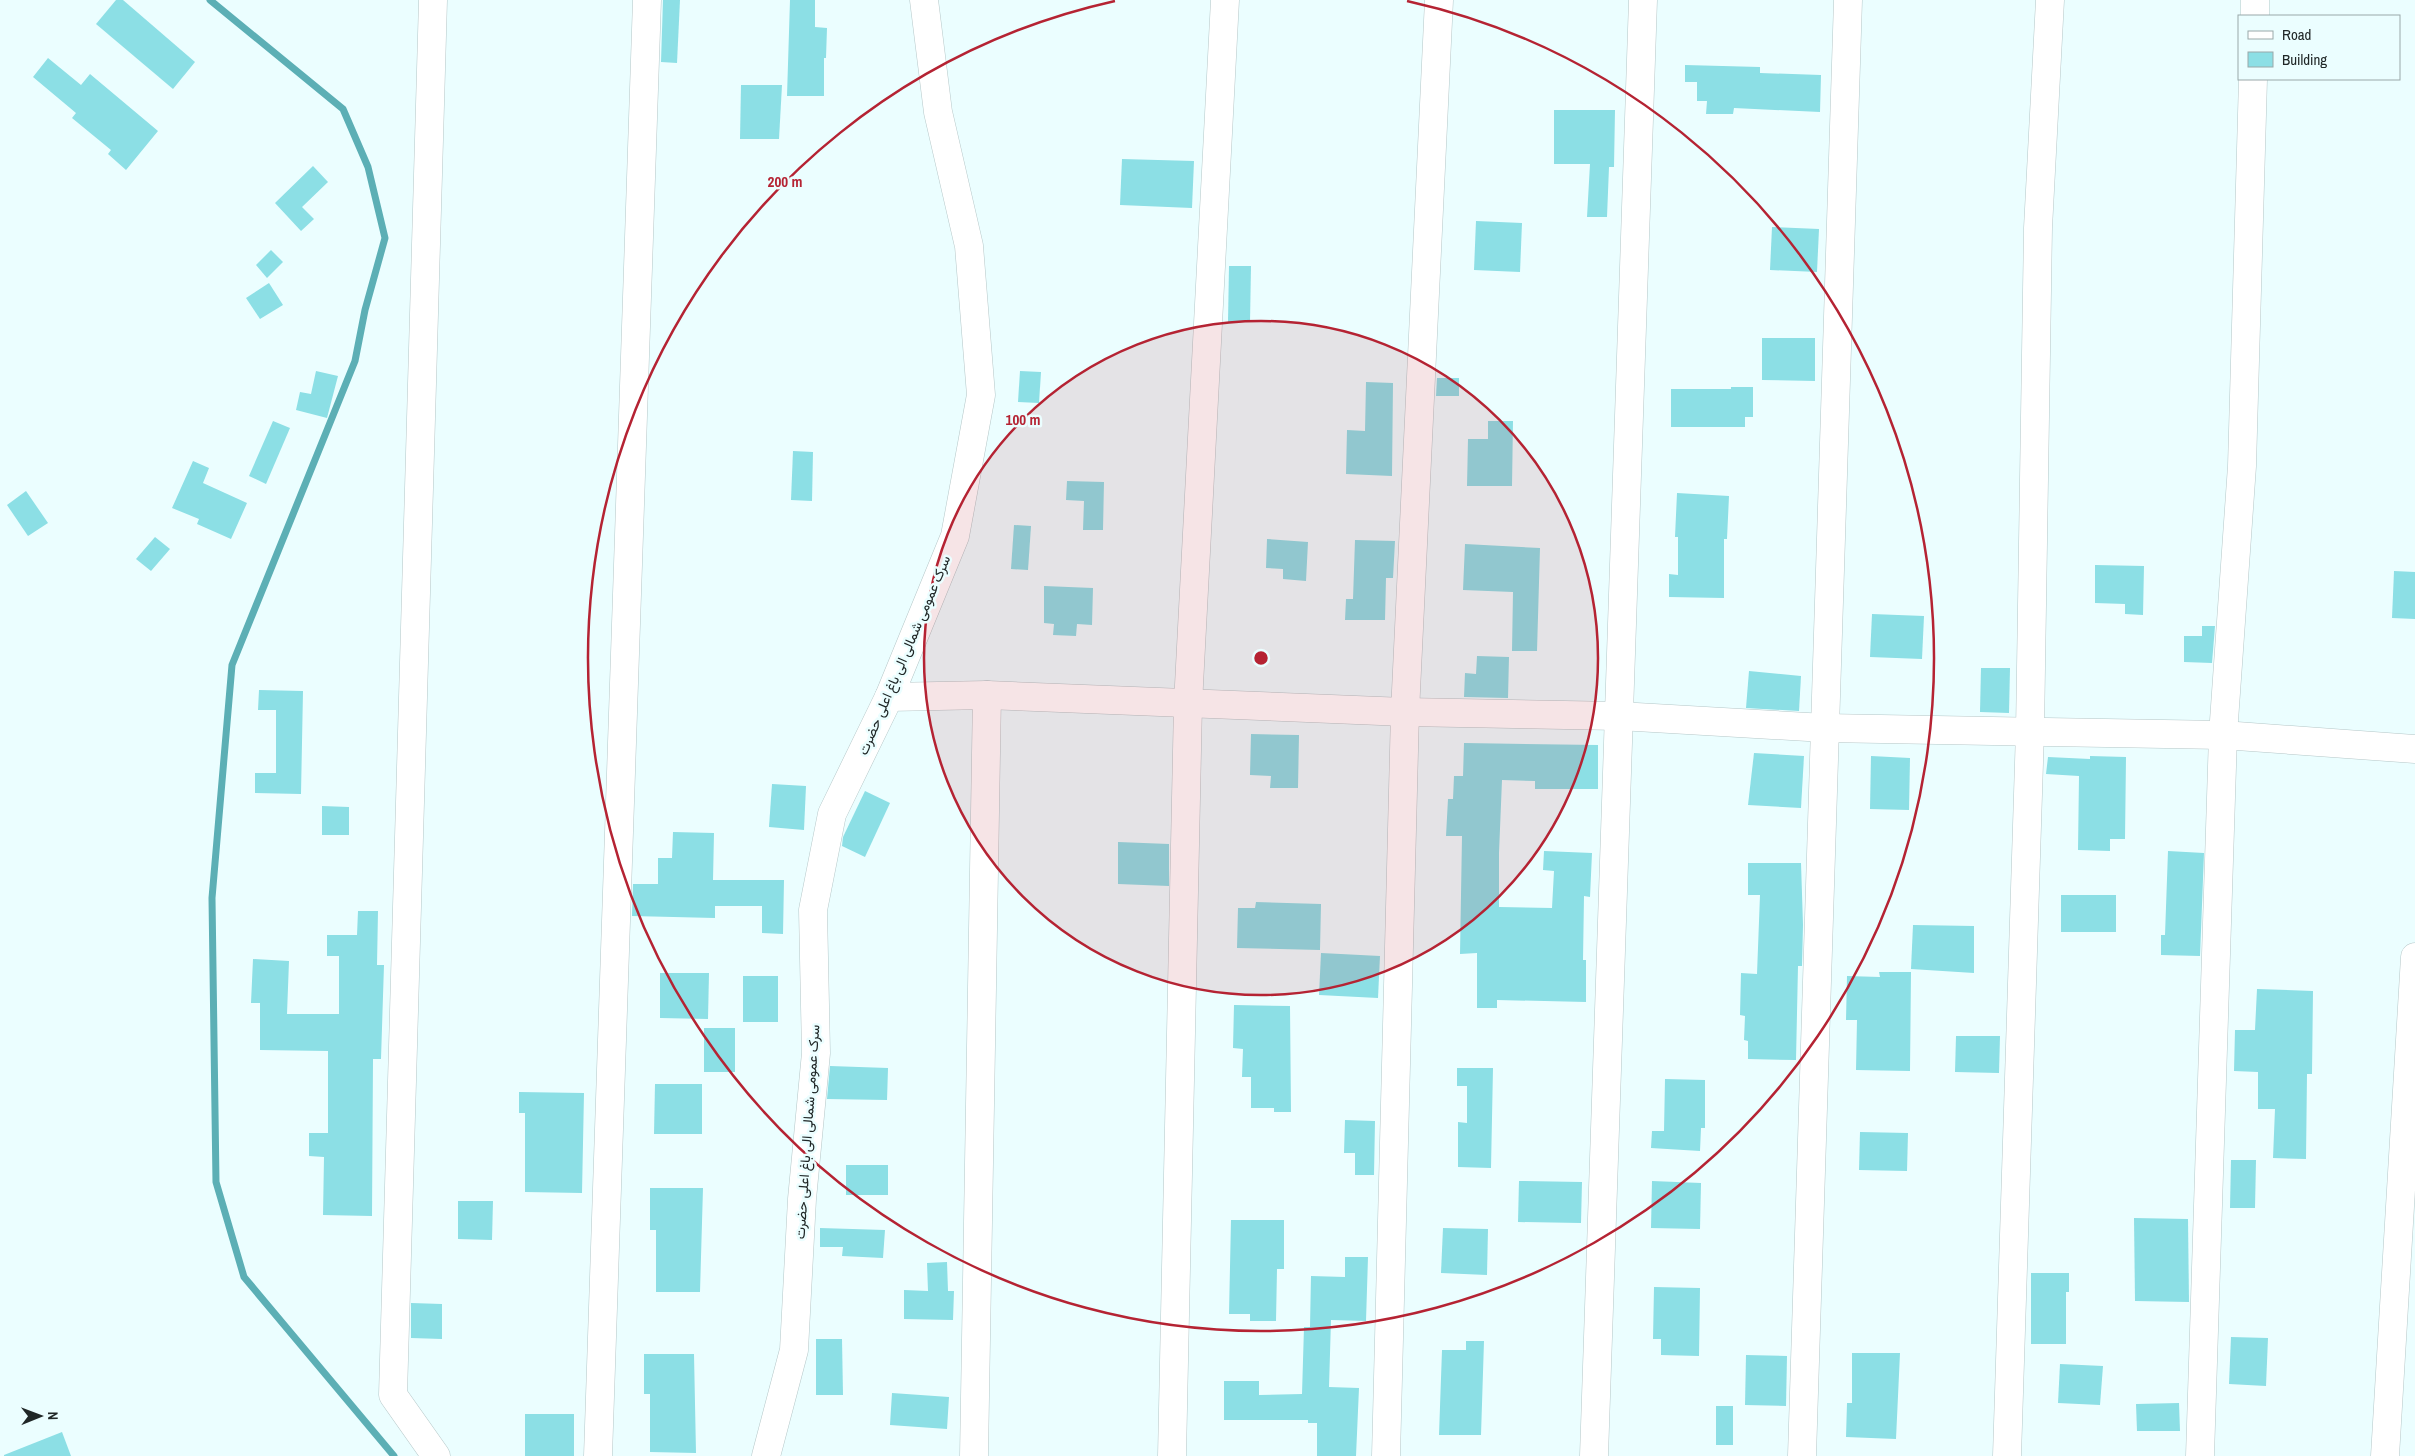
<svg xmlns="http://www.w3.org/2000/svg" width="2415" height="1456" font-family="'Archivo Narrow',Vazirmatn,sans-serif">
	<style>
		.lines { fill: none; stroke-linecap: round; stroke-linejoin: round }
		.stream { stroke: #5cafb5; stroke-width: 7 }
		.building { fill: #8cdfe5 }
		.minor-casing { stroke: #b5c7c8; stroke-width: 29 }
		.minor { stroke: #fff; stroke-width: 28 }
		.ring { fill: none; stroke: #b52333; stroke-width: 2.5 }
		.labels { text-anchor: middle; stroke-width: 5; stroke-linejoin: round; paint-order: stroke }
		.street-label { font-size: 14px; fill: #202727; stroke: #ebfeff }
		.centre { fill: #b52333; stroke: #ebfeff; stroke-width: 2.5 }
		.ring-label { font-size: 15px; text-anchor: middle; font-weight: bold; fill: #b52333; stroke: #ebfeff; stroke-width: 5; stroke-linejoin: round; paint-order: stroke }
	</style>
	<rect width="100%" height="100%" fill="#ebfeff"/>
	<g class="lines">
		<polyline class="stream" points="210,0 343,109 368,167 385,238 365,310 355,361 232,665 212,898 216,1182 244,1277 394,1456"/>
	</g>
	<g class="building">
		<polygon points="116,0 123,0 195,62 173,89 96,24"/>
		<polygon points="663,0 680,0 677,63 661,62"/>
		<polygon points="790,0 815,0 815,27 827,28 826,58 824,58 824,96 787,96"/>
		<polygon points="48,58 81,85 90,74 158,131 126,170 108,154 111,150 72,118 76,113 33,77"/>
		<polygon points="1685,65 1760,67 1760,73 1821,75 1820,112 1734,108 1733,114 1706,114 1707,101 1697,101 1697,82 1685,82"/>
		<polygon points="741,85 782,85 779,139 740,139"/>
		<polygon points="1554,110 1615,110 1614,167 1609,167 1607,217 1587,217 1590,164 1554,164"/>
		<polygon points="1122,159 1194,161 1192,208 1120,205"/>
		<polygon points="313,166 328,182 302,207 314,219 301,231 275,203"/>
		<polygon points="1476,221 1522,223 1520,272 1474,270"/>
		<polygon points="1772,227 1819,229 1817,272 1770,270"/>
		<polygon points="271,250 283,262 267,278 256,265"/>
		<polygon points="1229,266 1251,266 1250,322 1228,322"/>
		<polygon points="269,283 283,305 260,319 246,298"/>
		<polygon points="1762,338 1815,338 1815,381 1762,380"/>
		<polygon points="316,371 338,376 327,418 296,410 300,392 311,394"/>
		<polygon points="1020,371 1041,372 1039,403 1018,402"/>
		<polygon points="1437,378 1459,378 1459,396 1436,396"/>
		<polygon points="1366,382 1393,383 1392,476 1346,474 1347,430 1365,431"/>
		<polygon points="1731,387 1753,387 1753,417 1745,417 1745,427 1671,427 1671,389 1731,389"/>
		<polygon points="273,421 290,428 266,484 249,476"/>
		<polygon points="1488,421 1513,421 1512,486 1467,486 1468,439 1488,439"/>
		<polygon points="793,451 813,452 812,501 791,500"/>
		<polygon points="193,461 209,468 203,483 247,503 231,539 197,524 199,519 172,508"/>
		<polygon points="1067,481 1104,482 1103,530 1083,530 1084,501 1066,500"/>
		<polygon points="26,491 48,523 28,536 7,505"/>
		<polygon points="1677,493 1729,496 1727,539 1724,539 1724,598 1669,597 1669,574 1678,575 1678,537 1675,537"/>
		<polygon points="1014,525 1031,526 1028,570 1011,569"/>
		<polygon points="155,537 170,549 151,571 136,559"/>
		<polygon points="1267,539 1308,542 1306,581 1283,579 1283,569 1266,568"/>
		<polygon points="1355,540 1395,541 1393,578 1386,578 1385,620 1345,620 1346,599 1353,599"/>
		<polygon points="1465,544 1540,548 1537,651 1512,651 1513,592 1463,590"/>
		<polygon points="2095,565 2144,566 2143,615 2125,614 2125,604 2095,603"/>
		<polygon points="2394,571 2415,572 2415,619 2392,618"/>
		<polygon points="1044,586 1093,588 1092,625 1077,624 1076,636 1053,635 1054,624 1044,623"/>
		<polygon points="1872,614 1924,616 1922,659 1870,657"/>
		<polygon points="2202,626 2215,626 2212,663 2184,662 2184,636 2202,636"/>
		<polygon points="1477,656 1509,657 1508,698 1464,697 1465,673 1476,674"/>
		<polygon points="1981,668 2010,668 2009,713 1980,712"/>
		<polygon points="1749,671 1801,676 1799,711 1746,708"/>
		<polygon points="259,690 303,691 301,794 255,793 255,773 276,773 276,710 258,710"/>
		<polygon points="1251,734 1299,735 1298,788 1270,788 1271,776 1250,775"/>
		<polygon points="1464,743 1598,745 1598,789 1535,789 1535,781 1502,780 1499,853 1499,907 1552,908 1554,871 1543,870 1544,851 1592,853 1590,897 1584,896 1583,960 1586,960 1586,1002 1497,1000 1497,1008 1477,1008 1477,953 1460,954 1462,836 1446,836 1448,799 1453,799 1454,776 1463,776"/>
		<polygon points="1754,753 1804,756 1801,808 1748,805"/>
		<polygon points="1871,756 1910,758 1909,810 1870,809"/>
		<polygon points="2090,756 2126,757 2125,839 2110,839 2110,851 2078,850 2079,776 2046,774 2048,757 2090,759"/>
		<polygon points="772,784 806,786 804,830 769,827"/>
		<polygon points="865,791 890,803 865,857 842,846 843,837"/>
		<polygon points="322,806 349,807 349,835 322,835"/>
		<polygon points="673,832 714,833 713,880 784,880 783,934 762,933 762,906 715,906 715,918 632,916 633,884 658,884 658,858 672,858"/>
		<polygon points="1118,842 1169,844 1169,886 1118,884"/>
		<polygon points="2168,851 2204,853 2200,956 2161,955 2161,935 2165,935"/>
		<polygon points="1748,863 1801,863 1803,925 1802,966 1798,966 1796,1060 1748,1059 1748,1041 1744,1040 1745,1016 1740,1015 1741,973 1757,974 1760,895 1748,895"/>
		<rect x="2061" y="895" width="55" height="37"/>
		<polygon points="1256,902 1321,904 1320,950 1237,948 1238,908 1255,908"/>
		<polygon points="358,911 378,911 377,965 384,965 381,1059 373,1059 372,1216 323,1215 324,1157 309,1156 309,1133 328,1133 328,1051 260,1050 260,1003 251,1003 253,959 289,961 287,1014 339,1014 339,956 327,956 327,935 357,935"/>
		<polygon points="1913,925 1974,926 1974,973 1911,969"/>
		<polygon points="1321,953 1380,956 1378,998 1319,995"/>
		<polygon points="1879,972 1911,972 1910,1071 1856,1070 1857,1020 1846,1020 1847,976 1880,977"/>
		<polygon points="660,973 709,973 708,1019 660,1018"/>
		<rect x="743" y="976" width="35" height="46"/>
		<polygon points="2257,989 2313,991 2312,1074 2307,1074 2306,1159 2273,1158 2275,1109 2258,1109 2258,1072 2234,1071 2235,1030 2255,1030"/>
		<polygon points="1234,1005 1290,1006 1291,1112 1274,1112 1274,1108 1251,1108 1251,1077 1242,1077 1243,1049 1233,1048"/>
		<rect x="704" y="1028" width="31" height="44"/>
		<polygon points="1956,1036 2000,1036 1999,1073 1955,1072"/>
		<polygon points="830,1066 888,1068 887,1100 827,1099"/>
		<polygon points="1457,1068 1493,1068 1491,1168 1458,1167 1458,1122 1467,1123 1467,1086 1457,1086"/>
		<polygon points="1665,1079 1705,1080 1705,1128 1701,1128 1700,1151 1651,1148 1652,1131 1664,1131"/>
		<polygon points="655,1084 702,1084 702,1134 654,1134"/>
		<polygon points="519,1092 584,1093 582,1193 525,1192 525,1113 519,1113"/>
		<polygon points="1345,1120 1375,1121 1374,1175 1355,1175 1355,1153 1344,1153"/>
		<polygon points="1860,1132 1908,1133 1907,1171 1859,1170"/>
		<polygon points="2231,1160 2256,1160 2255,1208 2230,1208"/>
		<rect x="846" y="1165" width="42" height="30"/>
		<polygon points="1519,1181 1582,1182 1581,1223 1518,1222"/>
		<polygon points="1652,1181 1701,1183 1700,1229 1651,1228"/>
		<polygon points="650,1188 703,1188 700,1292 656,1292 656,1230 650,1230"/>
		<polygon points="458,1201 493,1201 492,1240 458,1239"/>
		<polygon points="2134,1218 2188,1219 2189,1302 2135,1301"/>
		<polygon points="1231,1220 1284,1220 1284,1269 1277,1269 1276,1321 1250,1321 1250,1314 1229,1314"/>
		<polygon points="820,1228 885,1230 883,1258 842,1256 843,1247 820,1247"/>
		<polygon points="1443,1228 1488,1229 1487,1275 1441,1273"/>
		<polygon points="1345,1257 1368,1257 1366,1321 1331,1320 1329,1387 1359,1388 1356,1456 1317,1456 1317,1423 1308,1423 1308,1420 1224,1420 1224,1381 1259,1381 1259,1395 1302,1394 1304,1327 1310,1327 1311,1276 1345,1277"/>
		<polygon points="947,1262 948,1291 954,1291 953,1320 904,1319 904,1290 928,1291 927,1263"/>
		<polygon points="2031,1273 2069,1273 2069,1292 2066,1292 2066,1344 2031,1344"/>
		<polygon points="1654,1287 1700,1288 1699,1356 1661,1355 1661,1339 1653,1339"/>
		<polygon points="411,1303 442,1304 442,1339 411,1338"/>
		<polygon points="2231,1337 2268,1338 2266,1386 2229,1384"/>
		<polygon points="816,1339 842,1339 843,1395 816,1395"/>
		<polygon points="1466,1341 1484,1341 1481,1435 1439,1435 1442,1350 1466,1350"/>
		<polygon points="1852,1353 1900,1353 1896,1439 1846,1437 1847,1403 1852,1403"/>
		<polygon points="644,1354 694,1354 696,1453 650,1452 650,1394 644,1394"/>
		<polygon points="1746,1355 1787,1356 1786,1406 1745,1405"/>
		<polygon points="2060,1364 2103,1366 2100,1405 2058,1403"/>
		<polygon points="892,1393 949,1397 947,1429 890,1425"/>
		<polygon points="2179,1403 2180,1431 2137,1431 2136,1404"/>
		<rect x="1716" y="1406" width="17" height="39"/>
		<rect x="525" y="1414" width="49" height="42"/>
		<polygon points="62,1432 71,1456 4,1456 4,1455"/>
	</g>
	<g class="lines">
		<g class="minor-casing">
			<g id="minor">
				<polyline points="433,0 393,1395 436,1456"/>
				<polyline points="2255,16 2255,0"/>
				<polyline points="889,697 987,695 1405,712 1619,716 1825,728 2223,735 2415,749"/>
				<polyline points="598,1456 647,0"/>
				<polyline points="766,1456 794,1350 802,1199 816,1053 813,910 832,814 889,697 955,536 981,395 969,246 938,112 924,0"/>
				<polyline points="974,1456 987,695"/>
				<polyline points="1172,1456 1188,704 1225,0"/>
				<polyline points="1386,1456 1405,712 1439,0"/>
				<polyline points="1594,1456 1643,0"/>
				<polyline points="1802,1456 1848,0"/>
				<polyline points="2007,1456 2030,731 2038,228 2050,0"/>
				<polyline points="2200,1456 2223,735 2242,466 2253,79"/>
				<polyline points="2385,1456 2415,957"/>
			</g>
		</g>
		<use href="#minor" class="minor"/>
	</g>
	<circle cx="1261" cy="658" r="337" fill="#b52333" fill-opacity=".12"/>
	<g class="ring">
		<circle cx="1261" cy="658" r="337"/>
		<path d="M1407 1A673 673 0 1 1 1115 1"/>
	</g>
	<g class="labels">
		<g class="street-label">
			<text transform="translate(904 655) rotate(-67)" y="5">سرک عمومی شمالی الی باغ اعلی حضرت</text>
			<text transform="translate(807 1132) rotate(-86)" y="5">سرک عمومی شمالی الی باغ اعلی حضرت</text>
		</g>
	</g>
	<circle cx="1261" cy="658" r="8" class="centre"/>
	<g class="ring-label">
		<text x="785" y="187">200 m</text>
		<text x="1023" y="425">100 m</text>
	</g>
	<rect x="2238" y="15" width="162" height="65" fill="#ebfeff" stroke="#9aa8a9"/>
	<rect x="2248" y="31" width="25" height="8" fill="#ffffff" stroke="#9aa8a9"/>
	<text x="2282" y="40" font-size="15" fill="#202727">Road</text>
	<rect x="2248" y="52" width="25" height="15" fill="#8cdfe5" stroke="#9aa8a9"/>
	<text x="2282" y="65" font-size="15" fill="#202727">Building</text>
	<g transform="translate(40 1416) rotate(89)" stroke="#ebfeff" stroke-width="4" paint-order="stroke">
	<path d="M0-4L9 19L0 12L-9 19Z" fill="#202727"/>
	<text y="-8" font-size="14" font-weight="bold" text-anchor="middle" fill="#202727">N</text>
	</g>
</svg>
